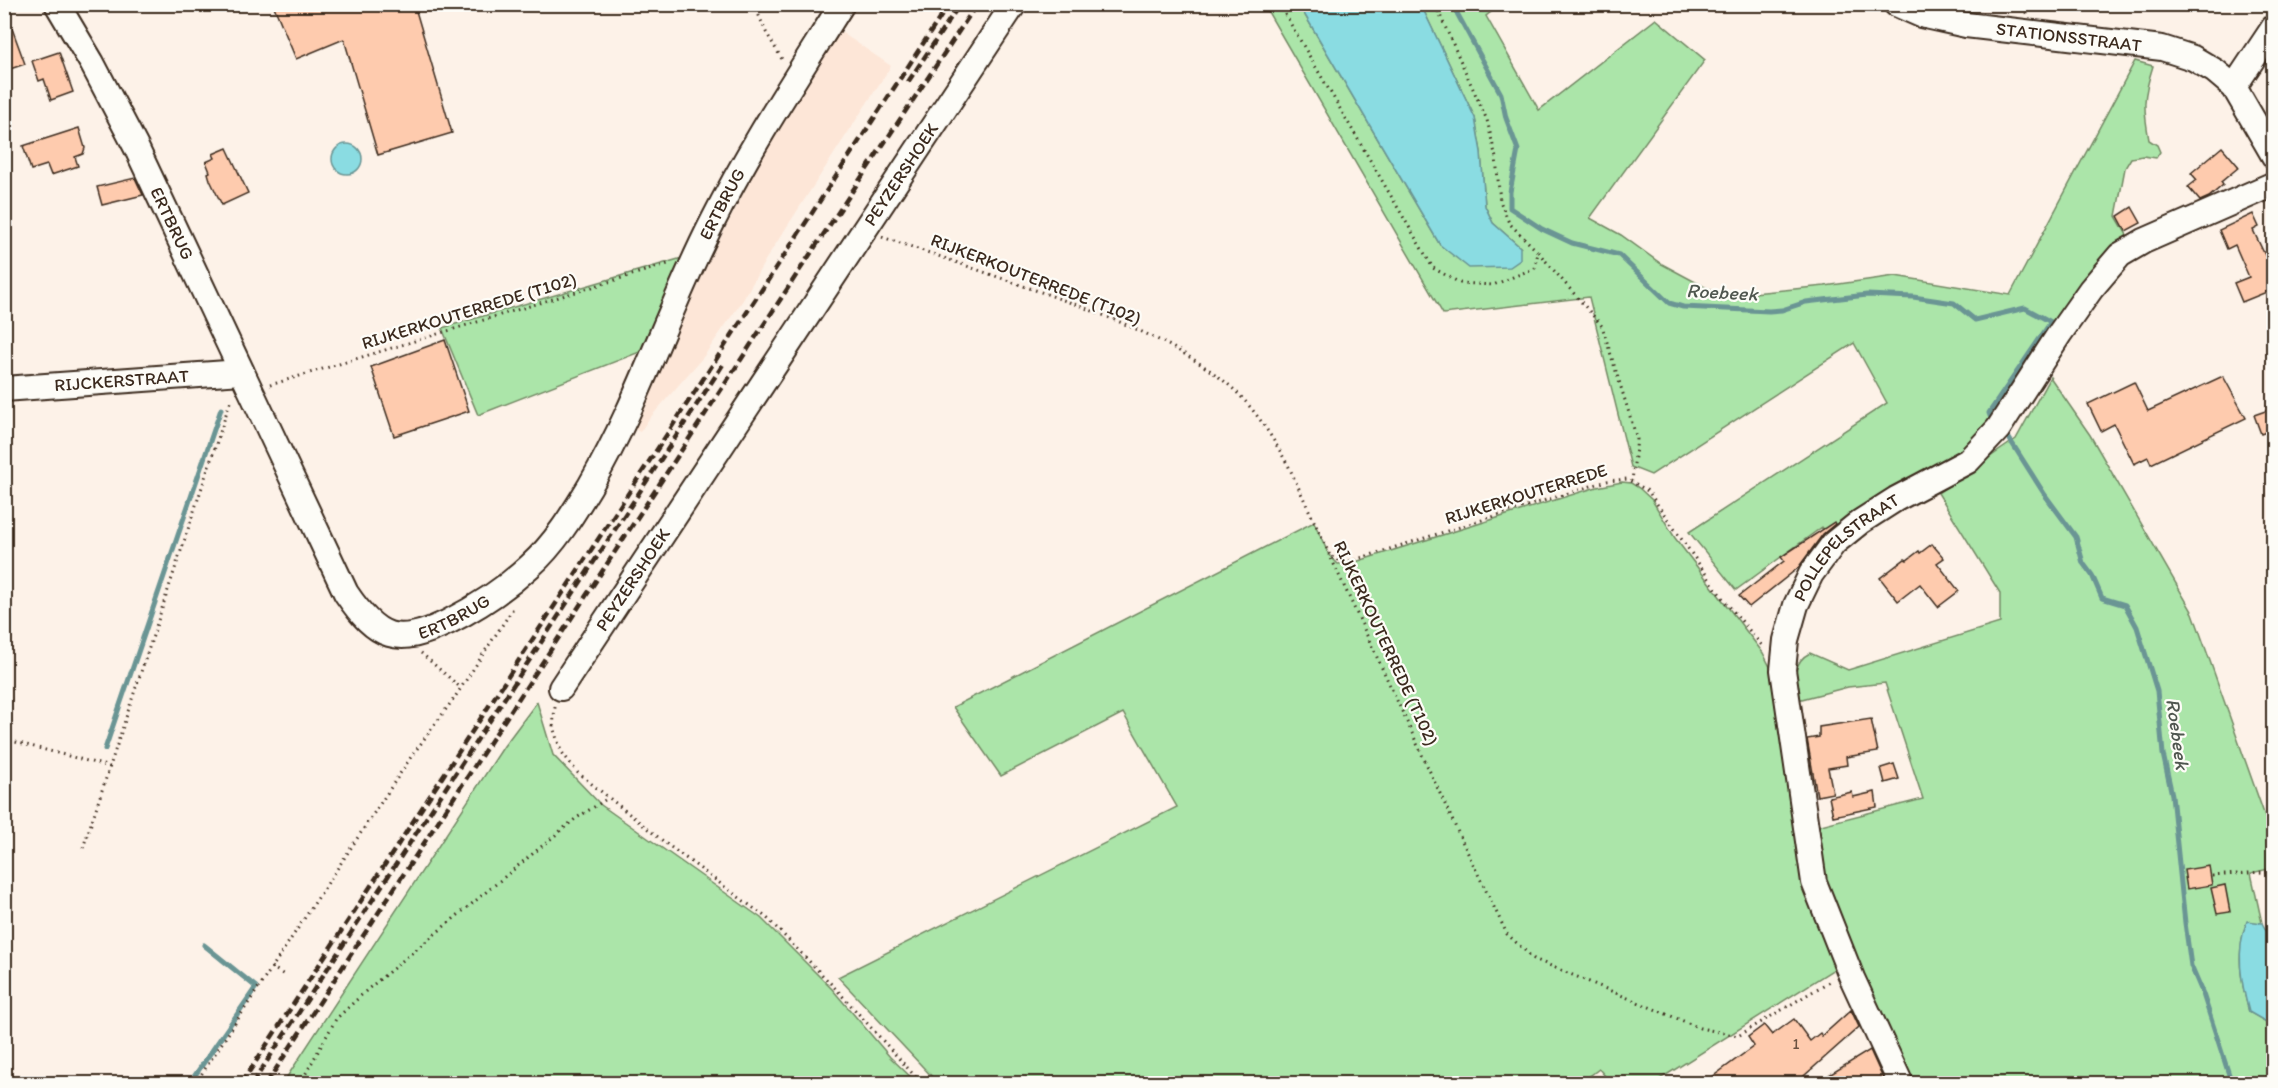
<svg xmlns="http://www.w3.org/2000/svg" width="2278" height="1088" font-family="Itim,sans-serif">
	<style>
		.built { fill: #fde6d7 }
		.green { fill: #abe5a9; stroke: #738864; stroke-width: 1.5 }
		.water { fill: #8adce2; stroke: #6a9594; stroke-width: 1.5 }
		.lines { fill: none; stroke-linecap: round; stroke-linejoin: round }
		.stream { stroke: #6a9594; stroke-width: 5 }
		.building { fill: #fecbae; stroke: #3b2a1e; stroke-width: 1.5 }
		.minor-casing { stroke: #3b2a1e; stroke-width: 28 }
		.path { stroke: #3b2a1e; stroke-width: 3; stroke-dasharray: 1.5 4.5; stroke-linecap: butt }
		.minor { stroke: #fdfcf7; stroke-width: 24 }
		.rail { stroke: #3b2a1e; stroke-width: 4.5; stroke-dasharray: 9 4.5; stroke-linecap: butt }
		.labels { text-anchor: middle; stroke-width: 4.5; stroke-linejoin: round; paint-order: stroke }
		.number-label { font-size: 15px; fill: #6c5242 }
		.street-label { font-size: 18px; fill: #3b2a1e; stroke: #fdfcf7 }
		.water-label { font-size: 20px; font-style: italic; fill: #4f564f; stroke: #fdfcf7 }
	</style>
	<rect width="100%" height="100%" fill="#fdf2e8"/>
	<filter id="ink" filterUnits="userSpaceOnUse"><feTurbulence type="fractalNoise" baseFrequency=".0167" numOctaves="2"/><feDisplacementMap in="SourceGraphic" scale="12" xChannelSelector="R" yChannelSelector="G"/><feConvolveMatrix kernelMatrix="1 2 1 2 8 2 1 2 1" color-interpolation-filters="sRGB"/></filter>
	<g filter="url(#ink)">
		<polygon class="built" points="838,30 891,66 766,259 743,300 704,356 649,419 640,432 634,429 711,256 756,169"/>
		<g class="green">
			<path d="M1264,5h35l141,240 80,2 -27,-24 -8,-17 -4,-54 -6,-34 -54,-113h79l-14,11 53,94 117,-91 49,41 -115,158 31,17 39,28 54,29 18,3 93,-9 70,-10 115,19 125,-234 18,5c-10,31 -10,41 -4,74l8,5 3,7 -4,6 -13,-2 -12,2 -6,10 -9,48 14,24 -142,191 -28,26 -131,81 -7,-11 -86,63 -47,-58 198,-129 -33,-60 -203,132 -20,-8 -42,-170 -146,17z"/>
			<polygon points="689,256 650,348 478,415 442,328"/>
			<path d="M2050,377l40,58 103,178 80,226v29l-22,5 11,50 -15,-1c-12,30 -6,60 2,90l19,11 5,-2v62h-365l-81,-189 -10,-68 106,-27 -38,-116 -37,4 -50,13c-3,-18 -7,-38 12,-47l38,17 152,-47v-30l-62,-100 78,-54z"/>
			<polygon points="1622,482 1631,483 1639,488 1652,500 1675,538 1763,653 1772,671 1839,966 1652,1084 1611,1083 1599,1069 1579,1084 938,1083 838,977 1177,807 1123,713 1001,776 953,707 1314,522 1329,555 1338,564 1352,563 1597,487"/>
			<polygon points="537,702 553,755 601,805 761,918 832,989 890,1057 917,1083 283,1083 504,746"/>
		</g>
		<g class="water">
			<polygon points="1299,5 1421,5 1475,118 1481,152 1485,206 1493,223 1520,247 1520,260 1510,267 1469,268 1440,245"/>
			<circle cx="347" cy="159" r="15"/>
			<path d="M2247,921l15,2 6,11v17l5,20 1,50 -6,2 -19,-11c-8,-30 -14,-61 -2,-91z"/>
		</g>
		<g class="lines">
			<g class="stream">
				<polyline points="1452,4 1501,94 1506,118 1518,150 1510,192 1510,208 1542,229 1572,243 1619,255 1669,303 1683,307 1769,311 1782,310 1806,302 1867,295 1913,297 1954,303 1975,320 2025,308 2051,322 1989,413 1992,421"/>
				<polyline points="2005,432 2045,495 2076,537 2083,563 2092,575 2102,598 2125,605 2137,627 2157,691 2163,754 2172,795 2185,923 2191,966 2203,994 2232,1084"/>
				<polyline points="105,749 221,409"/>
				<polyline points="189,1084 256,987 204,945"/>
			</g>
		</g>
		<g class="building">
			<polygon points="273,4 414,4 452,133 378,155 344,39 296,59"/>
			<polygon points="6,12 25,64 4,71 4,13"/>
			<polygon points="59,52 73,92 51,100 44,79 39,81 32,61"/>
			<polygon points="79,128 85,148 83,154 75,157 78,166 51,175 47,165 31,170 23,146"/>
			<polygon points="2222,147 2239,167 2221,182 2223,185 2209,197 2200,201 2188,187 2197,180 2191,173"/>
			<polygon points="227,148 248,193 222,205 210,180 208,173 210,172 206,162 215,158 213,154"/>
			<polygon points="135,178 143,195 102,205 97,187"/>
			<polygon points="2132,207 2141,223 2126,231 2118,216"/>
			<polygon points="2253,214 2259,227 2253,230 2274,274 2274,289 2242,302 2234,283 2249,277 2235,245 2227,249 2219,230"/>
			<polygon points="445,340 469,411 394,436 371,367"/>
			<polygon points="2223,376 2246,418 2151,464 2148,457 2134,464 2114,424 2101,431 2088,404 2134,382 2148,411"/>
			<polygon points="2274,408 2274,429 2261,434 2254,415"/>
			<polygon points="1834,522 1835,524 1823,534 1798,568 1749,607 1739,596 1784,561 1781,557"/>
			<polygon points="1932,544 1944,558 1937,563 1959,591 1938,607 1920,584 1898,601 1880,578 1905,559 1907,560 1919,551 1920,553"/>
			<polygon points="1871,719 1878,752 1846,757 1847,765 1828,768 1833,793 1817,796 1807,739 1819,737 1819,727"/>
			<polygon points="1894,764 1899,779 1885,783 1881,768"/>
			<polygon points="1852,792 1853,797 1875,792 1877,807 1833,816 1829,797"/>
			<polygon points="2209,866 2212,885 2187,889 2184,870"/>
			<polygon points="2225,885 2230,912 2217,914 2211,888"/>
			<polygon points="1851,1010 1859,1027 1796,1083 1704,1083 1754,1046 1748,1037 1764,1025 1772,1035 1794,1019 1810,1041 1820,1033 1822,1036"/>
			<polygon points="1870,1050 1885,1083 1816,1083"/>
		</g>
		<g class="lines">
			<g class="minor-casing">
				<g id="minor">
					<path id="s1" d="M57,4l35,59 44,84 210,446c31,46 51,54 102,29 30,-15 57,-33 82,-56 25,-22 43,-52 60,-80 49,-84 78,-177 122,-263 38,-76 85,-147 130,-219"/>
					<path id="s2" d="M1896,4l25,11 45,10 196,23 31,10 22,13 19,16 40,69"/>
					<polyline points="2234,87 2274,27"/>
					<path id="s3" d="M4,389l237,-17"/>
					<path id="s4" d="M561,688l453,-684"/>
					<path id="s5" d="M1901,1084l-49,-106 -38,-96 -31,-212 3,-30 10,-35 15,-31 23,-31 26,-21 36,-23 72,-38 30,-32 62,-96 31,-44 29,-34 24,-14 130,-57"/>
				</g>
			</g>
			<g class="path">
				<polyline points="754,4 766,32 783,61"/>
				<polyline points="1279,4 1433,268 1460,283 1493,285 1535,268 1538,252 1509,223 1500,201 1496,158 1487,120 1435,4"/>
				<polyline points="2026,14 2028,4"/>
				<path d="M882,237c52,17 104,36 156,54 62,22 128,46 181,86 32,24 51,56 70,90l173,374 45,93 27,25 166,69 38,8 94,-56"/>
				<polyline points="1538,252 1602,326 1637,439 1632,481"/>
				<polyline points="270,385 671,263"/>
				<polyline points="1332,557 1341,561 1351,561 1607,481 1627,479 1648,491 1724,600 1764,648"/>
				<polyline points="421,653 461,688"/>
				<polyline points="555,707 553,727 561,751 578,773 668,845 767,918 837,990 922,1084"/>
				<polyline points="4,739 110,767"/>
				<polyline points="83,848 231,399"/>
				<polyline points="2212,876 2274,871"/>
				<polyline points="271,967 286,976"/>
				<polyline points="195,1084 411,757 455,697 514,607"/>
				<polyline points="300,1084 336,1019 368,989 575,819 608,798"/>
			</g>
			<use href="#minor" class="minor"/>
			<g class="rail">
				<polyline points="908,82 960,4"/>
				<polyline points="241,1084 949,4"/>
				<polyline points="252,1084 724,363"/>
				<polyline points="266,1084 799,271 977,4"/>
			</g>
		</g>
	</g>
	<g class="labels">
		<g class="number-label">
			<text x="1796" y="1049">1</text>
		</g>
		<g class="street-label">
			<text dy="6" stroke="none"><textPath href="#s2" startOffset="177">STATIONSSTRAAT</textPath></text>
			<text dy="6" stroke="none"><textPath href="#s4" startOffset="616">PEYZERSHOEK</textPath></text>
			<text dy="6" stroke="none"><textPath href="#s1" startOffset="1290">ERTBRUG</textPath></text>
			<text dy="6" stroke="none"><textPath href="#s1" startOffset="248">ERTBRUG</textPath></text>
			<text transform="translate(1036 279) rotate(21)" y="6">RIJKERKOUTERREDE (T102)</text>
			<text transform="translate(469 311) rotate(-17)" y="6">RIJKERKOUTERREDE (T102)</text>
			<text dy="6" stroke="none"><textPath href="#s3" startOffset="118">RIJCKERSTRAAT</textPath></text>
			<text transform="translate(1526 494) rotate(-17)" y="6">RIJKERKOUTERREDE</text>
			<text dy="6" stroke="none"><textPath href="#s5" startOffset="579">POLLEPELSTRAAT</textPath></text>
			<text dy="6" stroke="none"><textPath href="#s4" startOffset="130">PEYZERSHOEK</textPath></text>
			<text dy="6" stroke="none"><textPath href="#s1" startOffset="786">ERTBRUG</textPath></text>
			<text transform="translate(1386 643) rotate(65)" y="6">RIJKERKOUTERREDE (T102)</text>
		</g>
		<g class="water-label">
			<text transform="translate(1722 292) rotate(3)" y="7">Roebeek</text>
			<text transform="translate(2178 734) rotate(82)" y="7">Roebeek</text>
		</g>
	</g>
	<rect width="2278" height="1088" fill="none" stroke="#fdfcf7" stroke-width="24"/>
	<rect x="12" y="12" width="2254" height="1064" fill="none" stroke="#3b2a1e" stroke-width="2" filter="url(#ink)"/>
</svg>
